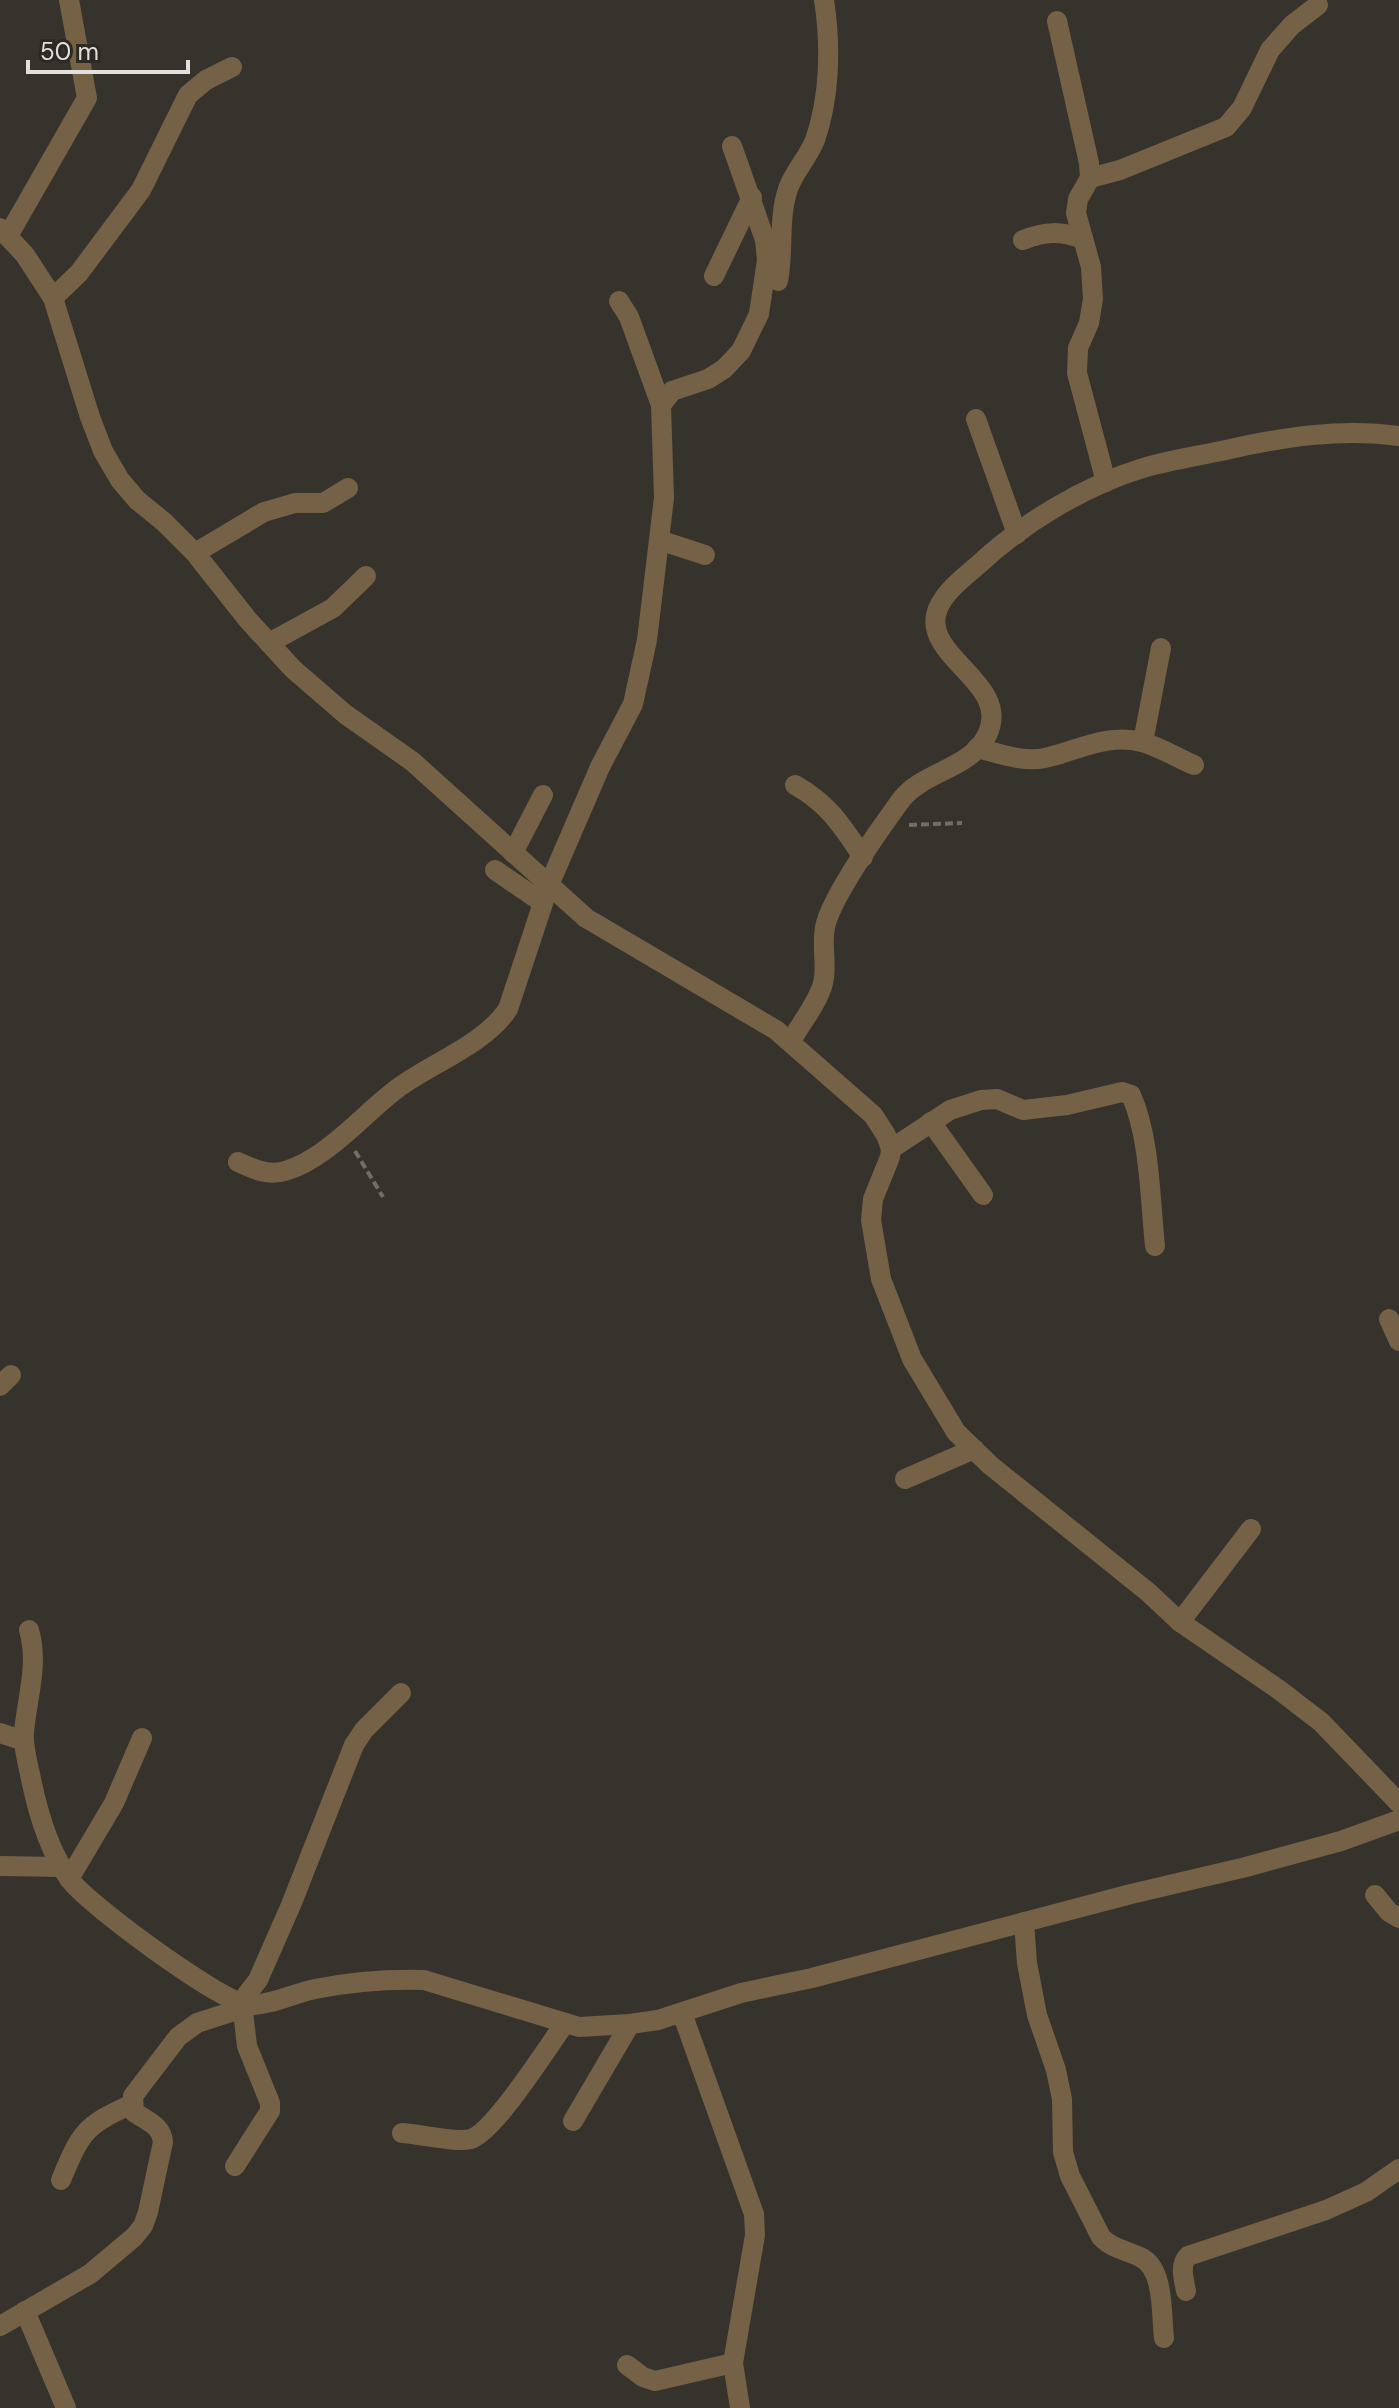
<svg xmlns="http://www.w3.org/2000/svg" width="1399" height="2408" font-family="'DM Sans',sans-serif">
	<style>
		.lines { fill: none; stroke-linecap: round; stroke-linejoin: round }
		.path { stroke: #706e69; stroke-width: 4; stroke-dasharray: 8 4; stroke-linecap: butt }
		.minor { stroke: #756145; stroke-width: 20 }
	</style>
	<rect width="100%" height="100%" fill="#36332d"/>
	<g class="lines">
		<g class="path">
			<polyline points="909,825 962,823"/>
			<polyline points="355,1151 383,1197"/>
		</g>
		<g class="minor">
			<polyline points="1057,21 1089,163 1090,178 1078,199 1076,213 1091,267 1093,299 1089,323 1078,348 1077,373 1106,482"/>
			<polyline points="1090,178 1120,170 1226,127 1242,108 1270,50 1292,25 1318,5"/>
			<polyline points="0,228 25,255 53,298 90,417 103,451 120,480 137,500 164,522 195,553 248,620 293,669 345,714 413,762 586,918 776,1030 873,1115 886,1135 891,1149 890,1157 873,1199 871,1220 881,1279 912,1359 956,1432 990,1465 1148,1592 1180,1622 1278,1689 1321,1722 1399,1803"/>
			<polyline points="8,236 87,98 69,0"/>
			<path d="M1023,240c23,-9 37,-9 60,-1"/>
			<polyline points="714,276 752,197"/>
			<path d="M778,281c6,-30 0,-63 10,-92 6,-18 20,-31 27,-49 15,-43 16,-95 9,-140"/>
			<polyline points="53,298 79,273 141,190 188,95 206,80 232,67"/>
			<polyline points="619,301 629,317 661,405"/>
			<polyline points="976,419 1017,534"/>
			<polyline points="659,540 705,555"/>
			<polyline points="195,553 264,512 295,503 323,503 348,488"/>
			<polyline points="269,643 333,608 366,576"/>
			<polyline points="1143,742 1161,648"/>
			<path d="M977,748c21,5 46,15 68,10 32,-7 62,-25 97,-16 18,5 35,16 52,23"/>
			<path d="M795,785c34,19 47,41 68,72"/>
			<polyline points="513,853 543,795"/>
			<polyline points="495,870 543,903"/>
			<path d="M791,1041c10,-18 27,-38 32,-58 5,-19 -3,-40 3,-60 10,-33 54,-94 75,-123 22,-29 70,-31 86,-65 25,-50 -60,-76 -51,-120 4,-20 27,-37 42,-50 45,-42 106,-79 165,-97 27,-8 55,-12 83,-18 57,-13 115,-22 173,-14"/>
			<polyline points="931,1122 983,1195"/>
			<path d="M891,1149l59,-39 31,-10 16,-1 26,11 44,-5 55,-13 9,3c19,42 19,104 24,151"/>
			<path d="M238,1162c15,7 30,14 47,9 42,-12 79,-58 113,-83 34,-25 87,-44 110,-79l41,-124 51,-118 33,-63 14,-64 17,-142 -3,-93 11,-14 36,-12 16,-10 17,-18 18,-37 8,-54 -2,-20 -33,-94"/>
			<polyline points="1389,1319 1399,1341"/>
			<polyline points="0,1386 11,1375"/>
			<polyline points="905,1479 974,1449"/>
			<polyline points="1180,1622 1251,1529"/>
			<path d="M29,1630c10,34 -2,68 -5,102 -1,14 3,29 6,42 7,36 18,77 41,107 18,24 153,124 179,124 22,0 45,-12 65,-16 36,-7 74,-10 109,-9l155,47 51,-3 28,-4 83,-27 71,-15 319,-84 115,-27 95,-26 58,-21"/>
			<polyline points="0,1733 24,1741"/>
			<polyline points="0,1866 62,1867"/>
			<polyline points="69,1879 114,1803 142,1738"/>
			<polyline points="1375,1895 1389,1912 1399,1918"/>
			<path d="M1024,1922l3,41 10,52 19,55 6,29 1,53 7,24 31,61c11,12 25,13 39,20 25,11 21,58 24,81"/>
			<polyline points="682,2013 754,2214 755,2235 733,2363 740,2408"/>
			<polyline points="573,2121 630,2024"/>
			<path d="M402,2133c17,1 54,10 69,6 24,-8 77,-92 94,-116"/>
			<polyline points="235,2166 270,2111 270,2103 247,2046 242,2003"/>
			<path d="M61,2180c20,-48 23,-54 71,-76"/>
			<path d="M1186,2291c-2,-11 -7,-26 2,-35l138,-46 40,-18 33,-23"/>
			<polyline points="25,2311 66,2408"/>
			<path d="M0,2326l90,-52 44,-37 9,-11 5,-14 15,-70c-1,-17 -17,-21 -29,-30l-1,-16 45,-59 19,-14 37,-12 24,-31 33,-75 63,-160 10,-15 37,-37"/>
			<polyline points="627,2365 643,2377 655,2381 733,2363"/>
		</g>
	</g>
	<path d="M28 60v12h160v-12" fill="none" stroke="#e2e0dd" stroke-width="4"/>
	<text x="40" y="60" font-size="24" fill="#e2e0dd" stroke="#2c2923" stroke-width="6" paint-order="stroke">50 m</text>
</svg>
